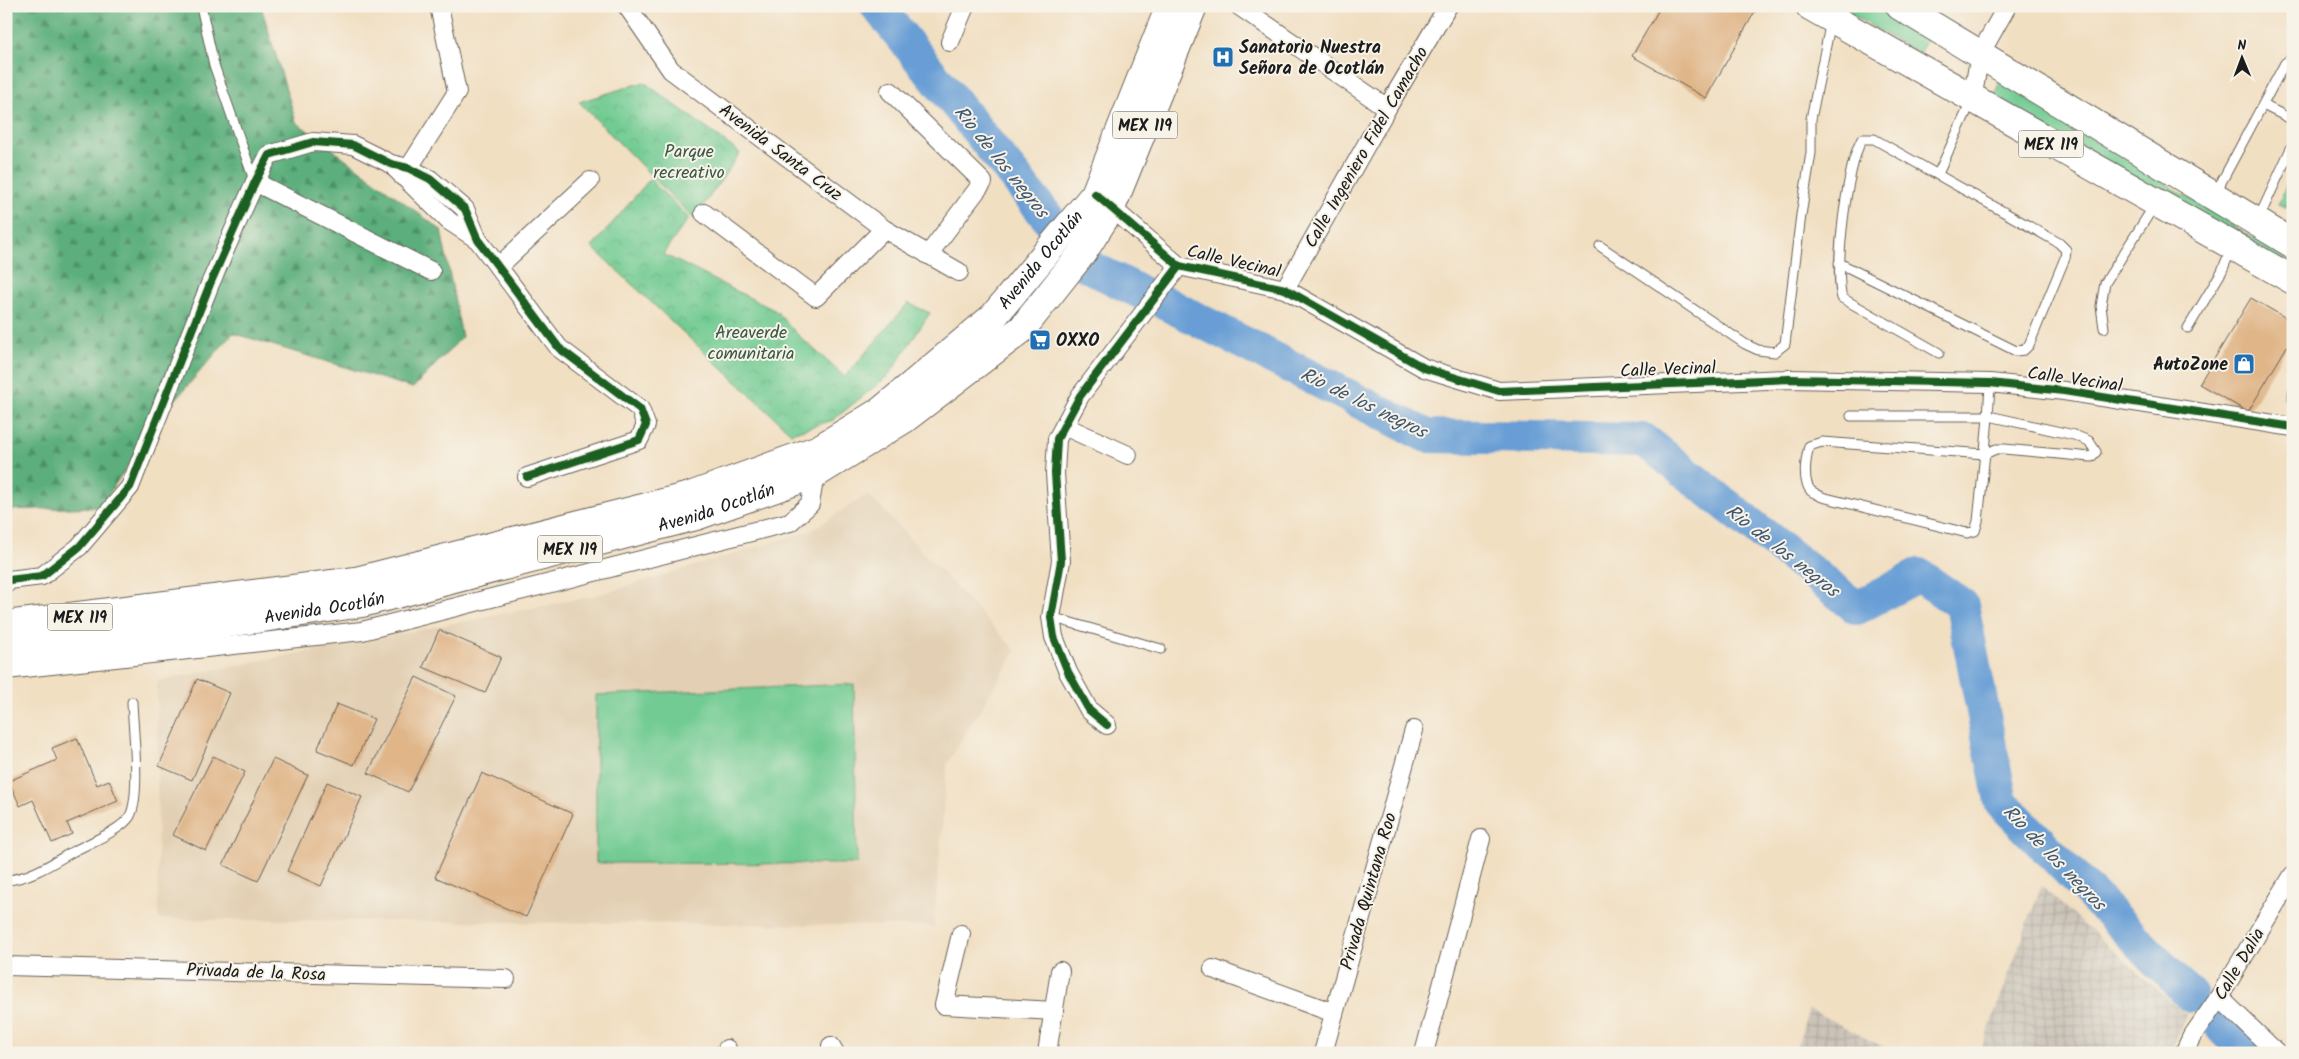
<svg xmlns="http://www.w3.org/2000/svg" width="2299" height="1059" font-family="Kalam,sans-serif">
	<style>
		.built { fill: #e3d0b4 }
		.industrial { fill: url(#industrial-grid) }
		.forest { fill: url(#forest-firs); stroke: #3c664c }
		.cemetery { fill: url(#cemetery-stones); stroke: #467457 }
		.park { fill: url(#park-crowns); stroke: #467457 }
		.garden { fill: #71cb92; stroke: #467457 }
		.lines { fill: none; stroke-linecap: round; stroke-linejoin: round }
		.river { stroke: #689ed5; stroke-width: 34 }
		.building { fill: #e0b689 }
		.service-casing { stroke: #676056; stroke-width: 11 }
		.minor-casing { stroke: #676056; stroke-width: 20 }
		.primary-casing { stroke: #676056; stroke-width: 30 }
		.service { stroke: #fff; stroke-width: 9 }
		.minor { stroke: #fff; stroke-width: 18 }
		.primary { stroke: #fff; stroke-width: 28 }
		.cycleway-casing { stroke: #f7f3e8; stroke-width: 11 }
		.cycleway { stroke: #1b5e20; stroke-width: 8 }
		.labels { text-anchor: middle; stroke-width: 4; stroke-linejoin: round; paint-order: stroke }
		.shield { fill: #f7f3e8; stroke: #5e5c59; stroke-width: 1 }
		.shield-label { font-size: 16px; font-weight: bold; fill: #1c1c1c }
		.poi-label { font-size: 18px; font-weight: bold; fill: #1c1c1c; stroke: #f7f3e8; text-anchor: start }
		.street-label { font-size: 18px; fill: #1c1c1c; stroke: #f7f3e8 }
		.park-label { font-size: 18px; fill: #3a5945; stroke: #f7f3e8 }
		.water-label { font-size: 19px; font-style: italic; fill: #3e566f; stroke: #f7f3e8 }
	</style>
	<defs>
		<pattern id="industrial-grid" width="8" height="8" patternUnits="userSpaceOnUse" patternTransform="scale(1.25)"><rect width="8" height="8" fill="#cbc3b8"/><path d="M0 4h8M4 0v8" fill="none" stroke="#aea79e"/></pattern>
		<pattern id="forest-firs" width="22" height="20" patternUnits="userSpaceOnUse" patternTransform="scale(1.25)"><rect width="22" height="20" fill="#5caf7c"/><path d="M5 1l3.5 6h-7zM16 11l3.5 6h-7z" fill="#4b8e65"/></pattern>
		<pattern id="cemetery-stones" width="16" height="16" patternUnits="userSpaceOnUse" patternTransform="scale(1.25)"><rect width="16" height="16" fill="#71cb92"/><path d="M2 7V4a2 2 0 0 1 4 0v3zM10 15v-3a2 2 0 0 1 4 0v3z" fill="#61ae7d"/></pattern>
		<pattern id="park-crowns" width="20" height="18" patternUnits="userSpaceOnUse" patternTransform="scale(1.25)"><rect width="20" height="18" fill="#71cb92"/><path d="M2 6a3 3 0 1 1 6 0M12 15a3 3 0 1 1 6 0" fill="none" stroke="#61ae7d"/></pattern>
	</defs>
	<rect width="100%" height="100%" fill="#f7f3e8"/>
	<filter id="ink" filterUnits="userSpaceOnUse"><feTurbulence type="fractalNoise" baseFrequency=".02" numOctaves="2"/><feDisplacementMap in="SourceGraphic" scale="10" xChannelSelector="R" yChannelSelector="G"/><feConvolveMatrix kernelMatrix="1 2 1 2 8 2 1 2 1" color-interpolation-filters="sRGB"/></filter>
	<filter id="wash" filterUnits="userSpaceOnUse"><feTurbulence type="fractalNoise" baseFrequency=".0096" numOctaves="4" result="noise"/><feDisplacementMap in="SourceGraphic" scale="20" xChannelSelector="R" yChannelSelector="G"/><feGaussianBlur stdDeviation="1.12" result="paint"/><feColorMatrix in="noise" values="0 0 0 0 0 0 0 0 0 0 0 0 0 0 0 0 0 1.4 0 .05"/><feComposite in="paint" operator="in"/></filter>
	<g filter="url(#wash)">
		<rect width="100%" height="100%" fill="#f1dfc2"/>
		<polygon class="built" points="868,494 1016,651 947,764 934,926 158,919 157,681 594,596 810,531"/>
		<g class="industrial">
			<polygon points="2041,886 2186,1015 2170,1053 1980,1053"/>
			<polygon points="1809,1009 1895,1053 1795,1053"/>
		</g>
		<polygon class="forest" points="6,6 261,6 296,122 441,230 462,337 413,388 233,333 158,420 100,507 6,510"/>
		<polygon class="cemetery" points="2293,172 2293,211 2278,204"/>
		<g class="park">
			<polygon points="644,82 740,153 694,219 579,102"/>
			<polygon points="650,179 689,218 663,254 776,311 798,335 845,377 908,303 930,313 889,375 833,420 791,433 592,247"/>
		</g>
		<g class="garden">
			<polygon points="1837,6 1877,6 1928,36 1919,54"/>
			<polygon points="2000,81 2293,262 2293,271 1993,98"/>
			<polygon points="854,684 857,864 596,863 596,695"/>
		</g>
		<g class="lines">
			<g class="river">
				<polyline points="877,6 1086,265 1144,294"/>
				<polyline points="1163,302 1427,436 1644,440 1857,608 1919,575 1962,605 2001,802 2191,996"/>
				<polyline points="2222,1028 2247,1053"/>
			</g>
		</g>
		<g id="blocks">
			<g class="building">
				<polygon points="1661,6 1758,6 1706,98 1632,56"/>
				<polygon points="2251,298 2293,322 2293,341 2289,343 2248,412 2199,384"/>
				<polygon points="439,630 501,657 485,693 423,667"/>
				<polygon points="416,677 456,696 408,792 368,773"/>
				<polygon points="197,679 230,693 192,780 159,766"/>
				<polygon points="337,704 374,719 354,765 317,750"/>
				<polygon points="77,738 97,785 109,780 118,801 67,823 72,834 52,843 33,800 20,806 9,781 57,760 52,748"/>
				<polygon points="213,756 245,772 206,851 173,835"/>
				<polygon points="273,759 308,775 258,881 223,865"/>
				<polygon points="482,773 573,814 526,917 435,877"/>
				<polygon points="327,782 362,797 321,886 287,871"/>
			</g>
		</g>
	</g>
	<g filter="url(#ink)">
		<use href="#blocks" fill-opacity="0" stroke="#676056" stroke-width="1"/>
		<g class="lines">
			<g class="service-casing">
				<g id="service">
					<polyline points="201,6 214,65 254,180"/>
					<polyline points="2263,105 2293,120"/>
					<polyline points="1938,174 1971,102"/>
					<polyline points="2215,194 2285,63 2288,61 2293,61"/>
					<polyline points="2258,220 2293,144"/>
					<polyline points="1600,246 1745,344 1758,350 1775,352 1785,344 1801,215 1811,153 1811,119 1831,21"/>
					<path d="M1839,263l177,88 8,-1 5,-5 36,-87 1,-8 -7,-7 -185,-104h-12c-15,26 -28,130 -20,159l97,55"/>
					<polyline points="2104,328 2101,306 2105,283 2154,206"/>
					<polyline points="2188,328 2222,271 2231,249"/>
					<polyline points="2293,393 2293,400"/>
					<path d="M1851,416h138l85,19 15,6 7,11 -5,5 -87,-8h-8l-11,5 -163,-12 -13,4c-3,12 -7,35 2,45 3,2 8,4 11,6l145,36 8,-2 3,-10c5,-46 10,-92 12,-138"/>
					<polyline points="1051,617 1161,649"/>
					<path d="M6,880c23,-1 47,-17 66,-28 15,-8 50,-22 58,-36 11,-21 3,-88 2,-114"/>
				</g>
			</g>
			<g class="minor-casing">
				<g id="minor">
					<polyline points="627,6 671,70 884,229 959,272"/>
					<polyline points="1239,6 1387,108"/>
					<polyline points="950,42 965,6"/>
					<polyline points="890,91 983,182 928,255"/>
					<polyline points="1972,100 1980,54 2007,6"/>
					<polyline points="395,168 449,221 478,240"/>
					<polyline points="403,177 457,92 439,6"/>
					<polyline points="255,182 431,271"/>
					<polyline points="1105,202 1179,266 1285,289 1424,368 1499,391 1789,379 1990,383 2064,391 2293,427"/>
					<polyline points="704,213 816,297 884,229"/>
					<polyline points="498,267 590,181"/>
					<polyline points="1285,289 1387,108 1448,6"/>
					<polyline points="1064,426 1128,455"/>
					<polyline points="6,584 9,580 42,576 79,547 130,487 210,284 255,182 269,155 313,142 353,145 391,164 408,168 430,179 465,209 478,240 559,348 640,409 646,425 639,440 527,477"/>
					<polyline points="6,670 362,631 790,522 810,504 815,474"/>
					<polyline points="1107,725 1089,710 1068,672 1054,637 1051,617 1061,561 1055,473 1057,439 1080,396 1179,266"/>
					<polyline points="961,934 944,1005 1054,1011"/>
					<polyline points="6,966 506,979"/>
					<polyline points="1213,969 1334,1013"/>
					<polyline points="2219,997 2277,1053"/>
					<polyline points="831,1046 835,1053"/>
					<polyline points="726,1053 727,1049"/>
					<polyline points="1047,1053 1060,971"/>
					<polyline points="1323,1053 1414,730"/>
					<polyline points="1424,1053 1481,839"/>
					<polyline points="2184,1053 2191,1038 2216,1002 2293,875"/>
				</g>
			</g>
			<g class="primary-casing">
				<g id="primary">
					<polyline points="1810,6 2293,280"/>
					<polyline points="1900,6 2293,244"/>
					<path id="s1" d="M6,625l350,-44 334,-85 129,-47 62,-38 112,-94 102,-123 75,-188"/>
					<path id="s2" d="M6,649l148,-15 208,-31 334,-87 119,-42 89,-55 118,-90 61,-77 28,-44 82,-202"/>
				</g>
			</g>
			<use href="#service" class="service"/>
			<use href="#minor" class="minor"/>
			<use href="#primary" class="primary"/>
			<g class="cycleway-casing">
				<g id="cycleway">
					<polyline points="1095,194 1179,266 1285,289 1424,368 1499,391 1789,379 1990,383 2064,391 2293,427"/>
					<polyline points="6,584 9,580 42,576 79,547 130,487 210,284 255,182 269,155 313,142 353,145 391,164 408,168 430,179 465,209 478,240 559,348 640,409 646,425 639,440 527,477"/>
					<polyline points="1107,725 1089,710 1068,672 1054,637 1051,617 1061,561 1055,473 1057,439 1080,396 1179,266"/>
				</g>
			</g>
			<use href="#cycleway" class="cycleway"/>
		</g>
	</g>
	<defs>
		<g id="hospital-square" transform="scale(1.125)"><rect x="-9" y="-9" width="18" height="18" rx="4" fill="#1f6fb2" stroke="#f7f3e8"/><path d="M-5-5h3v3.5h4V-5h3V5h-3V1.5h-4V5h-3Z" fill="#fff"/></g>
		<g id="supermarket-square" transform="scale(1.125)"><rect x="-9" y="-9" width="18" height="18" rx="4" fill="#1f6fb2" stroke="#f7f3e8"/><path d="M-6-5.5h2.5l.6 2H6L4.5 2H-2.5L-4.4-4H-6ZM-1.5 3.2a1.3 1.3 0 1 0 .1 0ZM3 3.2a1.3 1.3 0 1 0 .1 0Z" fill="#fff"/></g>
		<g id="shop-square" transform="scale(1.125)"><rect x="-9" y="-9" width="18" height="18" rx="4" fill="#1f6fb2" stroke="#f7f3e8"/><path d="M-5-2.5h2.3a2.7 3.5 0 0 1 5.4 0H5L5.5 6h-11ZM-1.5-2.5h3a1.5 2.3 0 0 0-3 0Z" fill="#fff"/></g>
	</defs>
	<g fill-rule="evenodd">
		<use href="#hospital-square" x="1223" y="57"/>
		<use href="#supermarket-square" x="1040" y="340"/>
		<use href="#shop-square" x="2244" y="364"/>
	</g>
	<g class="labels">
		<g class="shield">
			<rect x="1112.5" y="111.5" width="65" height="27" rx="4"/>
			<rect x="2018.5" y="130.5" width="65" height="27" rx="4"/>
			<rect x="537.5" y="535.5" width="65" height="27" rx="4"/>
			<rect x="47.5" y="603.5" width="65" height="27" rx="4"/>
		</g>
		<g class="shield-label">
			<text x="1145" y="131">MEX 119</text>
			<text x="2051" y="150">MEX 119</text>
			<text x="570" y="555">MEX 119</text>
			<text x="80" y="623">MEX 119</text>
		</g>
		<g class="poi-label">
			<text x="1239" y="53">Sanatorio Nuestra<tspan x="1239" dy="21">Señora de Ocotlán</tspan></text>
			<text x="1056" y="346">OXXO</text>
			<text x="2228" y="370" text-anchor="end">AutoZone</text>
		</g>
		<g class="street-label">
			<text transform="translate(1366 147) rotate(-60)" y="6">Calle Ingeniero Fidel Camacho</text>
			<text transform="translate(781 152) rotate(37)" y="6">Avenida Santa Cruz</text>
			<text dy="6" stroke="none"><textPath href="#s1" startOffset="1128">Avenida Ocotlán</textPath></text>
			<text transform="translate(1234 261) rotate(13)" y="6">Calle Vecinal</text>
			<text transform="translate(1668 369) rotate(-2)" y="6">Calle Vecinal</text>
			<text transform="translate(2075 379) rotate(8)" y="6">Calle Vecinal</text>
			<text dy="6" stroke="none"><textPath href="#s2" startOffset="726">Avenida Ocotlán</textPath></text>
			<text dy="6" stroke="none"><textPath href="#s2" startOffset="321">Avenida Ocotlán</textPath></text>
			<text transform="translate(1368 891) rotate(-74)" y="6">Privada Quintana Roo</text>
			<text transform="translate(2239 964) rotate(-59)" y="6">Calle Dalia</text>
			<text transform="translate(256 972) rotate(2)" y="6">Privada de la Rosa</text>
		</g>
		<g class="park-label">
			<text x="689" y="157">Parque<tspan x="689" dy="21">recreativo</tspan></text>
			<text x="751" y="338">Areaverde<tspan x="751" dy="21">comunitaria</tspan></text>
		</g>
		<g class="water-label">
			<text transform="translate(1002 161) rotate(51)" y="7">Rio de los negros</text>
			<text transform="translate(1364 402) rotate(26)" y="7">Rio de los negros</text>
			<text transform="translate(1783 550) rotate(38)" y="7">Rio de los negros</text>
			<text transform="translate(2055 857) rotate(46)" y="7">Rio de los negros</text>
		</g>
	</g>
	<rect width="2299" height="1059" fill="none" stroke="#f7f3e8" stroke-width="25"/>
	<g transform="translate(2242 58) rotate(359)" stroke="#f7f3e8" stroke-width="4" paint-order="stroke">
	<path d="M0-4L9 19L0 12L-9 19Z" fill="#1c1c1c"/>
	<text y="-8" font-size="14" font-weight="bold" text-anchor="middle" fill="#1c1c1c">N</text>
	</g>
</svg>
